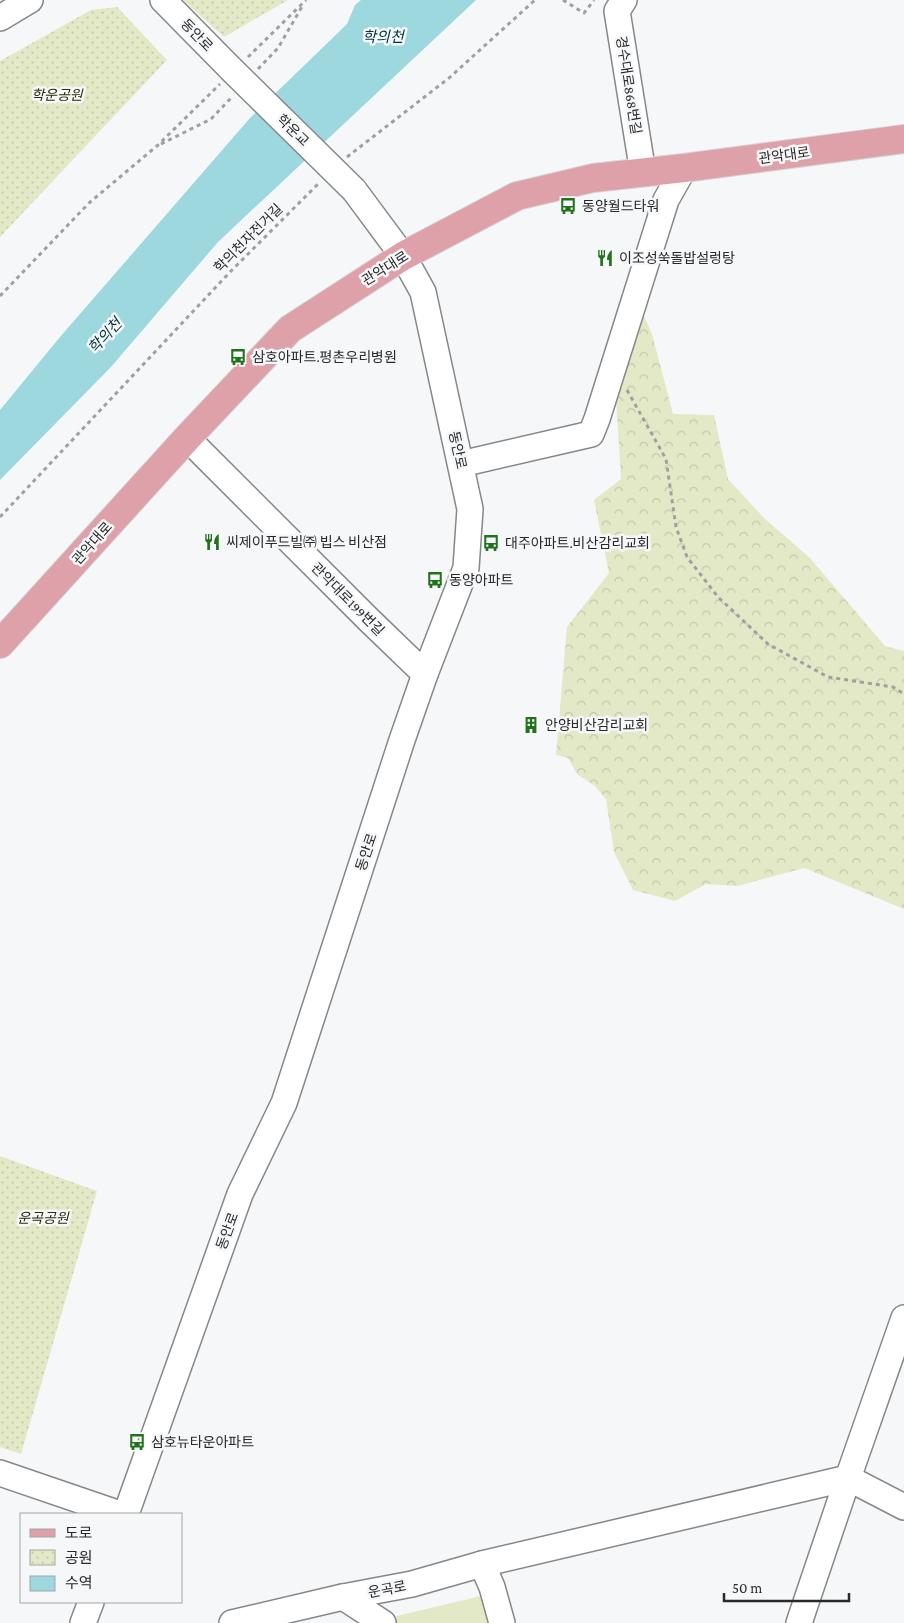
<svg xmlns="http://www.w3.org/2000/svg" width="904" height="1623" font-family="'Crimson Pro','Noto Sans KR',serif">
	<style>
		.grass { fill: #e3e9c7 }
		.forest { fill: url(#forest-crowns) }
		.park { fill: url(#park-dots) }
		.water { fill: #9ed8df }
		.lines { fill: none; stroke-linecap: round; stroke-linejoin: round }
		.minor-casing { stroke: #868788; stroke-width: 28 }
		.major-casing { stroke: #d4d4d4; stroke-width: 30 }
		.path { stroke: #9fa0a1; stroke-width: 3; stroke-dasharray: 4 4; stroke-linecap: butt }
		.minor { stroke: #fff; stroke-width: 25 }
		.major { stroke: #dea1a9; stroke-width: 28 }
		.minor-bridge-casing { stroke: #868788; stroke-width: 28; stroke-linecap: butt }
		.minor-bridge { stroke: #fff; stroke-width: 25 }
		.labels { text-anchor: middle; stroke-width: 5; stroke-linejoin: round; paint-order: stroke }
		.street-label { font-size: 14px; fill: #29292a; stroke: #f6f7f9 }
		.park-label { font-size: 14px; font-style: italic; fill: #292d0a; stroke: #f6f7f9 }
		.poi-label { font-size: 14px; fill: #29292a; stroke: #f6f7f9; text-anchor: start }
		.water-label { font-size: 15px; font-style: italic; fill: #00363c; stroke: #f6f7f9 }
	</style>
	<defs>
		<pattern id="forest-crowns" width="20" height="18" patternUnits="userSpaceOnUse" patternTransform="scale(1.25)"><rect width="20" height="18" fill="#e3e9c7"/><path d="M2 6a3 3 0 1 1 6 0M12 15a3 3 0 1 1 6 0" fill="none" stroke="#c3c8ab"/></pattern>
		<pattern id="park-dots" width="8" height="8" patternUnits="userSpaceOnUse" patternTransform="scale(1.25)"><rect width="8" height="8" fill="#e3e9c7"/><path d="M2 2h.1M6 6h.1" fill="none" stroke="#c3c8ab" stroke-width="1.8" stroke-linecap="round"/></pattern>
	</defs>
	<rect width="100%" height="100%" fill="#f6f7f9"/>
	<polygon class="grass" points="481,1596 492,1602 496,1623 367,1623"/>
	<polygon class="forest" points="644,316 652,334 673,414 714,415 728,479 764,518 810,558 885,646 904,651 904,909 804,868 737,886 706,884 675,901 633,890 614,852 606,799 595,786 577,774 568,758 556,755 567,627 609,573 594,500 621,479 615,382"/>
	<g class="park">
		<polygon points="183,0 288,0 224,37"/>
		<polygon points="117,7 167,60 0,237 0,61 91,10"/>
		<polygon points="0,1156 97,1191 21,1454 0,1447"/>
	</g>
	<polygon class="water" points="361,0 476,0 218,242 111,367 0,480 0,410 60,337 250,118 347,24 355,5"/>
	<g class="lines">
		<g class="minor-casing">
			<g id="minor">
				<polyline points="163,0 231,69"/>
				<polyline points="624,0 617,11 643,173"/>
				<polyline points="0,18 30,0"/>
				<polyline points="187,438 369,620 425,674"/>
				<polyline points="461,464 591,434 597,419 666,200 684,168"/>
				<polyline points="904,1318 848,1478 904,1507"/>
				<polyline points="0,1473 120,1514"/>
				<polyline points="126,1514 240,1194 284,1103 402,740 425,674 466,568 470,509 423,292 403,256 354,190"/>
				<polyline points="482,1564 848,1478"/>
				<polyline points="343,1597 383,1623"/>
				<polyline points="83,1623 91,1602"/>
				<polyline points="232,1623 343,1597 412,1584 482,1564 492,1587 502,1623"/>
				<polyline points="799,1623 848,1478"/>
			</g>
		</g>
		<g class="major-casing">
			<polyline id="major" points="0,644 187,438 290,329 403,256 517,196 593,178 684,168 904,139"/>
		</g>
		<g class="path">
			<polyline points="563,0 584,13 594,0"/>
			<polyline points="248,57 306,0"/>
			<polyline points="258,69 278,48 303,5"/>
			<polyline points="161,144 211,119 232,97"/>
			<polyline points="347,157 449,78 535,0"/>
			<polyline points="0,296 89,203 158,145 220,84"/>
			<polyline points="627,390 666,459 676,527 687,557 718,597 768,644 828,677 893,687 904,694"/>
			<polyline points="0,517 230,272 319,183"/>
		</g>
		<use href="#minor" class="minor"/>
		<use href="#major" class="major"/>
		<g class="minor-bridge-casing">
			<polyline id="minor-bridge" points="231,69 354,190"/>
		</g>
		<use href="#minor-bridge" class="minor-bridge"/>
	</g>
	<defs>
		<g id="bus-bare" transform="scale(1.35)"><path d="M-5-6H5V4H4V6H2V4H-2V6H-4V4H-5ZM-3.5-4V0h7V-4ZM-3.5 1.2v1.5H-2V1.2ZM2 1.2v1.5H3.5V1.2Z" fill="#20721b" stroke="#f6f7f9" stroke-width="2.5" paint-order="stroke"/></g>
		<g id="restaurant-bare" transform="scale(1.35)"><path d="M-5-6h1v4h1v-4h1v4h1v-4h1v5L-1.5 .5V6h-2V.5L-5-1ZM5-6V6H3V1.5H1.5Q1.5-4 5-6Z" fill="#20721b" stroke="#f6f7f9" stroke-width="2.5" paint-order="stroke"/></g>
		<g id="building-bare" transform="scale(1.35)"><path d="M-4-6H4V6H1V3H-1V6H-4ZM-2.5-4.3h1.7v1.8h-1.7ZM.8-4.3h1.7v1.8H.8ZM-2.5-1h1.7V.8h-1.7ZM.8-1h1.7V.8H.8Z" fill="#20721b" stroke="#f6f7f9" stroke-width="2.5" paint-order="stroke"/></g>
	</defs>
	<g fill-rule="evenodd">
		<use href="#bus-bare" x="568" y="206"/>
		<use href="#restaurant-bare" x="605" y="258"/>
		<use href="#bus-bare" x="238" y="357"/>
		<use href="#restaurant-bare" x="212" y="542"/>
		<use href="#bus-bare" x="491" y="543"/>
		<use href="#bus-bare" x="435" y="580"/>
		<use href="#building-bare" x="531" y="725"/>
		<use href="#bus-bare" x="137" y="1442"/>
	</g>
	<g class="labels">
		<g class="street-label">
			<text transform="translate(197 35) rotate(46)" y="5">동안로</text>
			<text transform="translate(629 85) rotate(81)" y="5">경수대로868번길</text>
			<text transform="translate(293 130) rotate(44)" y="5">학운교</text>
			<text transform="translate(784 155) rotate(-8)" y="5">관악대로</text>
			<text transform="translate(248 238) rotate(-45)" y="5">학의천자전거길</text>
			<text transform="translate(385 268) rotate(-32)" y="5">관악대로</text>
			<text transform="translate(458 450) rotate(78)" y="5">동안로</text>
			<text transform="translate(92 543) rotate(-48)" y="5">관악대로</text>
			<text transform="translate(348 599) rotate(45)" y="5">관악대로199번길</text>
			<text transform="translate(366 852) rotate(-71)" y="5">동안로</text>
			<text transform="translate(227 1231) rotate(-70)" y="5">동안로</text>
			<text transform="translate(387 1589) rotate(-11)" y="5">운곡로</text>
		</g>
		<g class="park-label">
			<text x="57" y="100">학운공원</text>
			<text x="43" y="1223">운곡공원</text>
		</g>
		<g class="poi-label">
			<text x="582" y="211">동양월드타워</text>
			<text x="619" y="263">이조성쑥돌밥설렁탕</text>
			<text x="252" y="362">삼호아파트.평촌우리병원</text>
			<text x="226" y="547">씨제이푸드빌㈜ 빕스 비산점</text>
			<text x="505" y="548">대주아파트.비산감리교회</text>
			<text x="449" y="585">동양아파트</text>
			<text x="545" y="730">안양비산감리교회</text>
			<text x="151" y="1447">삼호뉴타운아파트</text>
		</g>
		<g class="water-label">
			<text x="383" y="42">학의천</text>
			<text transform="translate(105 336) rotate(-47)" y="5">학의천</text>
		</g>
	</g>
	<rect x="20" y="1513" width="162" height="90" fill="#f6f7f9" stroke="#a4a5a6"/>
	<rect x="30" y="1529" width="25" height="8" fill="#dea1a9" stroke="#a4a5a6"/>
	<text x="65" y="1538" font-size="15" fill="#29292a">도로</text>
	<rect x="30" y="1550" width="25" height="15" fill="url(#park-dots)" stroke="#a4a5a6"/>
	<text x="65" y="1563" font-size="15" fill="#29292a">공원</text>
	<rect x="30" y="1576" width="25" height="15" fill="#9ed8df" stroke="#a4a5a6"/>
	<text x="65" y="1588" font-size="15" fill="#29292a">수역</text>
	<path d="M724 1593v8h125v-8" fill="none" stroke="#29292a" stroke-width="2.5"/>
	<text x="732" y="1593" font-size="15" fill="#29292a" stroke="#f6f7f9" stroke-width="4" paint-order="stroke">50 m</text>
</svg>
